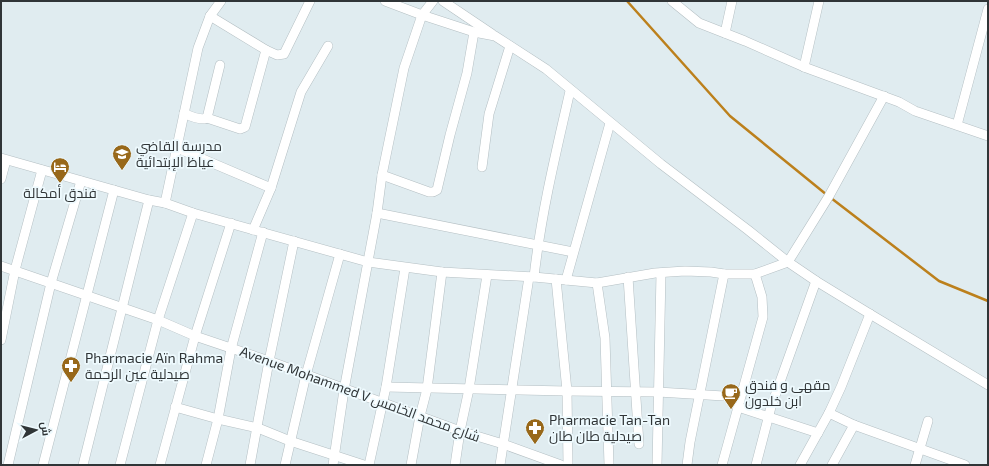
<svg xmlns="http://www.w3.org/2000/svg" width="989" height="466" font-family="'Exo 2',Cairo,sans-serif">
	<style>
		.lines { fill: none; stroke-linecap: round; stroke-linejoin: round }
		.stream { stroke: #bc801c; stroke-width: 2.5 }
		.street-casing { stroke: #b4bfc3; stroke-width: 10 }
		.street { stroke: #fff; stroke-width: 9 }
		.labels { text-anchor: middle; stroke-width: 3.5; stroke-linejoin: round; paint-order: stroke }
		.poi-label { font-size: 14px; fill: #303537; stroke: #eefafe; text-anchor: start }
		.street-label { font-size: 14px; fill: #303537; stroke: #eefafe }
	</style>
	<rect width="100%" height="100%" fill="#e0ecf0"/>
	<g class="lines">
		<g class="stream">
			<polyline points="627,1 730,116 827,195"/>
			<polyline points="831,198 939,281 988,301"/>
		</g>
		<g class="street-casing">
			<g id="street">
				<polyline points="433,1 422,15 474,32 495,36 546,69 661,164 748,230 788,262 816,281 870,314 988,385"/>
				<polyline points="443,1 492,34"/>
				<polyline points="672,1 699,23 745,41 804,67 899,102 915,111 988,136"/>
				<polyline points="210,16 266,50"/>
				<polyline points="725,33 732,1"/>
				<polyline points="804,67 819,1"/>
				<path d="M184,113c7,4 13,6 21,6l2,-1 13,-53"/>
				<polyline points="207,118 240,129 245,127 266,50 277,55 284,54 310,1"/>
				<polyline points="957,125 988,9"/>
				<polyline points="177,148 271,188"/>
				<polyline points="1,158 149,200 165,203 193,213 368,262 442,272 534,277 597,283 655,273 685,271 711,272 724,274 755,274 788,262 829,196 884,96"/>
				<polyline points="482,167 489,114 510,46"/>
				<polyline points="382,175 429,192 433,192 437,190 450,135 467,73 474,32"/>
				<polyline points="1,179 6,160"/>
				<polyline points="165,203 198,48 210,16 221,1"/>
				<polyline points="377,213 573,252"/>
				<polyline points="253,230 271,188 301,92 328,46"/>
				<polyline points="1,266 158,320 195,336 269,361 460,431 503,444 561,465"/>
				<path d="M534,277c7,-63 22,-125 36,-186"/>
				<polyline points="628,277 639,444"/>
				<polyline points="556,279 567,391 568,465"/>
				<polyline points="566,280 610,123"/>
				<polyline points="597,283 605,338 609,465"/>
				<polyline points="1,340 15,270 42,170"/>
				<polyline points="386,387 567,391 658,392 740,397"/>
				<polyline points="175,407 218,419 258,428 290,441 364,465"/>
				<polyline points="738,407 818,433"/>
				<polyline points="829,413 854,425 965,465"/>
				<polyline points="8,465 51,283 81,181"/>
				<polyline points="43,465 114,190"/>
				<polyline points="83,465 149,200"/>
				<polyline points="120,465 158,320 193,213"/>
				<polyline points="160,465 195,336 231,223"/>
				<polyline points="206,465 218,419 231,349 263,232"/>
				<polyline points="250,465 269,361 294,241"/>
				<polyline points="285,465 306,375 340,254"/>
				<polyline points="333,465 344,390 377,213 382,175 404,68 422,15 385,1"/>
				<polyline points="369,465 386,387 405,268"/>
				<polyline points="411,465 420,416 427,389 442,272"/>
				<polyline points="455,465 460,431 469,389 487,275"/>
				<polyline points="500,465 529,277"/>
				<polyline points="657,465 661,273"/>
				<polyline points="687,465 690,442 724,274"/>
				<polyline points="722,465 763,317 762,297 755,274"/>
				<polyline points="756,465 771,407 816,281"/>
				<polyline points="800,465 829,413 841,387 870,314"/>
				<polyline points="832,465 854,425"/>
				<polyline points="915,465 928,421"/>
			</g>
		</g>
		<use href="#street" class="street"/>
	</g>
	<defs>
		<g id="school-pin" transform="scale(1)"><path d="M0 17L-7.5 6A9.5 9.5 0 1 1 7.5 6Z" fill="#98681a" stroke="#eefafe"/><path d="M0-5L7-2L0 1L-7-2ZM-4 1L0 2.5L4 1V4Q0 6-4 4Z" fill="#fff"/></g>
		<g id="hotel-pin" transform="scale(1)"><path d="M0 17L-7.5 6A9.5 9.5 0 1 1 7.5 6Z" fill="#98681a" stroke="#eefafe"/><path d="M-6-4.5h1.5V1H6V5H4.5V3h-9V5H-6ZM-4 0a1.8 1.8 0 1 1 3.6 0ZM.5 0V-2.5h3Q6-2.5 6 0Z" fill="#fff"/></g>
		<g id="pharmacy-pin" transform="scale(1)"><path d="M0 17L-7.5 6A9.5 9.5 0 1 1 7.5 6Z" fill="#98681a" stroke="#eefafe"/><path d="M-2-6h4v4h4v4h-4v4h-4v-4h-4v-4h4Z" fill="#fff"/></g>
		<g id="cafe-pin" transform="scale(1)"><path d="M0 17L-7.5 6A9.5 9.5 0 1 1 7.5 6Z" fill="#98681a" stroke="#eefafe"/><path d="M-5.5-4.5H6V0H3Q3 3.5 0 3.5H-2.5Q-5.5 3.5-5.5 0ZM3-3.2v2h1.7v-2ZM-6 4.5H4V6H-6Z" fill="#fff"/></g>
	</defs>
	<g fill-rule="evenodd">
		<use href="#school-pin" x="122" y="154"/>
		<use href="#hotel-pin" x="60" y="167"/>
		<use href="#pharmacy-pin" x="71" y="366"/>
		<use href="#cafe-pin" x="731" y="393"/>
		<use href="#pharmacy-pin" x="535" y="428"/>
	</g>
	<g class="labels">
		<g class="poi-label">
			<text x="136" y="151">مدرسة القاضي<tspan x="136" dy="16">عياظ الإبتدائية</tspan></text>
			<text x="60" y="198" text-anchor="middle">فندق أمكالة</text>
			<text x="85" y="363">Pharmacie Aïn Rahma<tspan x="85" dy="16">صيدلية عين الرحمة</tspan></text>
			<text x="745" y="390">مقهى و فندق<tspan x="745" dy="16">ابن خلدون</tspan></text>
			<text x="549" y="425">Pharmacie Tan-Tan<tspan x="549" dy="16">صيدلية طان طان</tspan></text>
		</g>
		<g class="street-label">
			<text transform="translate(360 394) rotate(20)" y="5">Avenue Mohammed V شارع محمد الخامس</text>
		</g>
	</g>
	<rect width="989" height="466" fill="none" stroke="#303537" stroke-width="4"/>
	<g transform="translate(36 430) rotate(83)" stroke="#eefafe" stroke-width="3" paint-order="stroke">
	<path d="M0-3L7 15L0 10L-7 15Z" fill="#303537"/>
	<text y="-6" font-size="11" font-weight="bold" text-anchor="middle" fill="#303537">ش</text>
	</g>
</svg>
